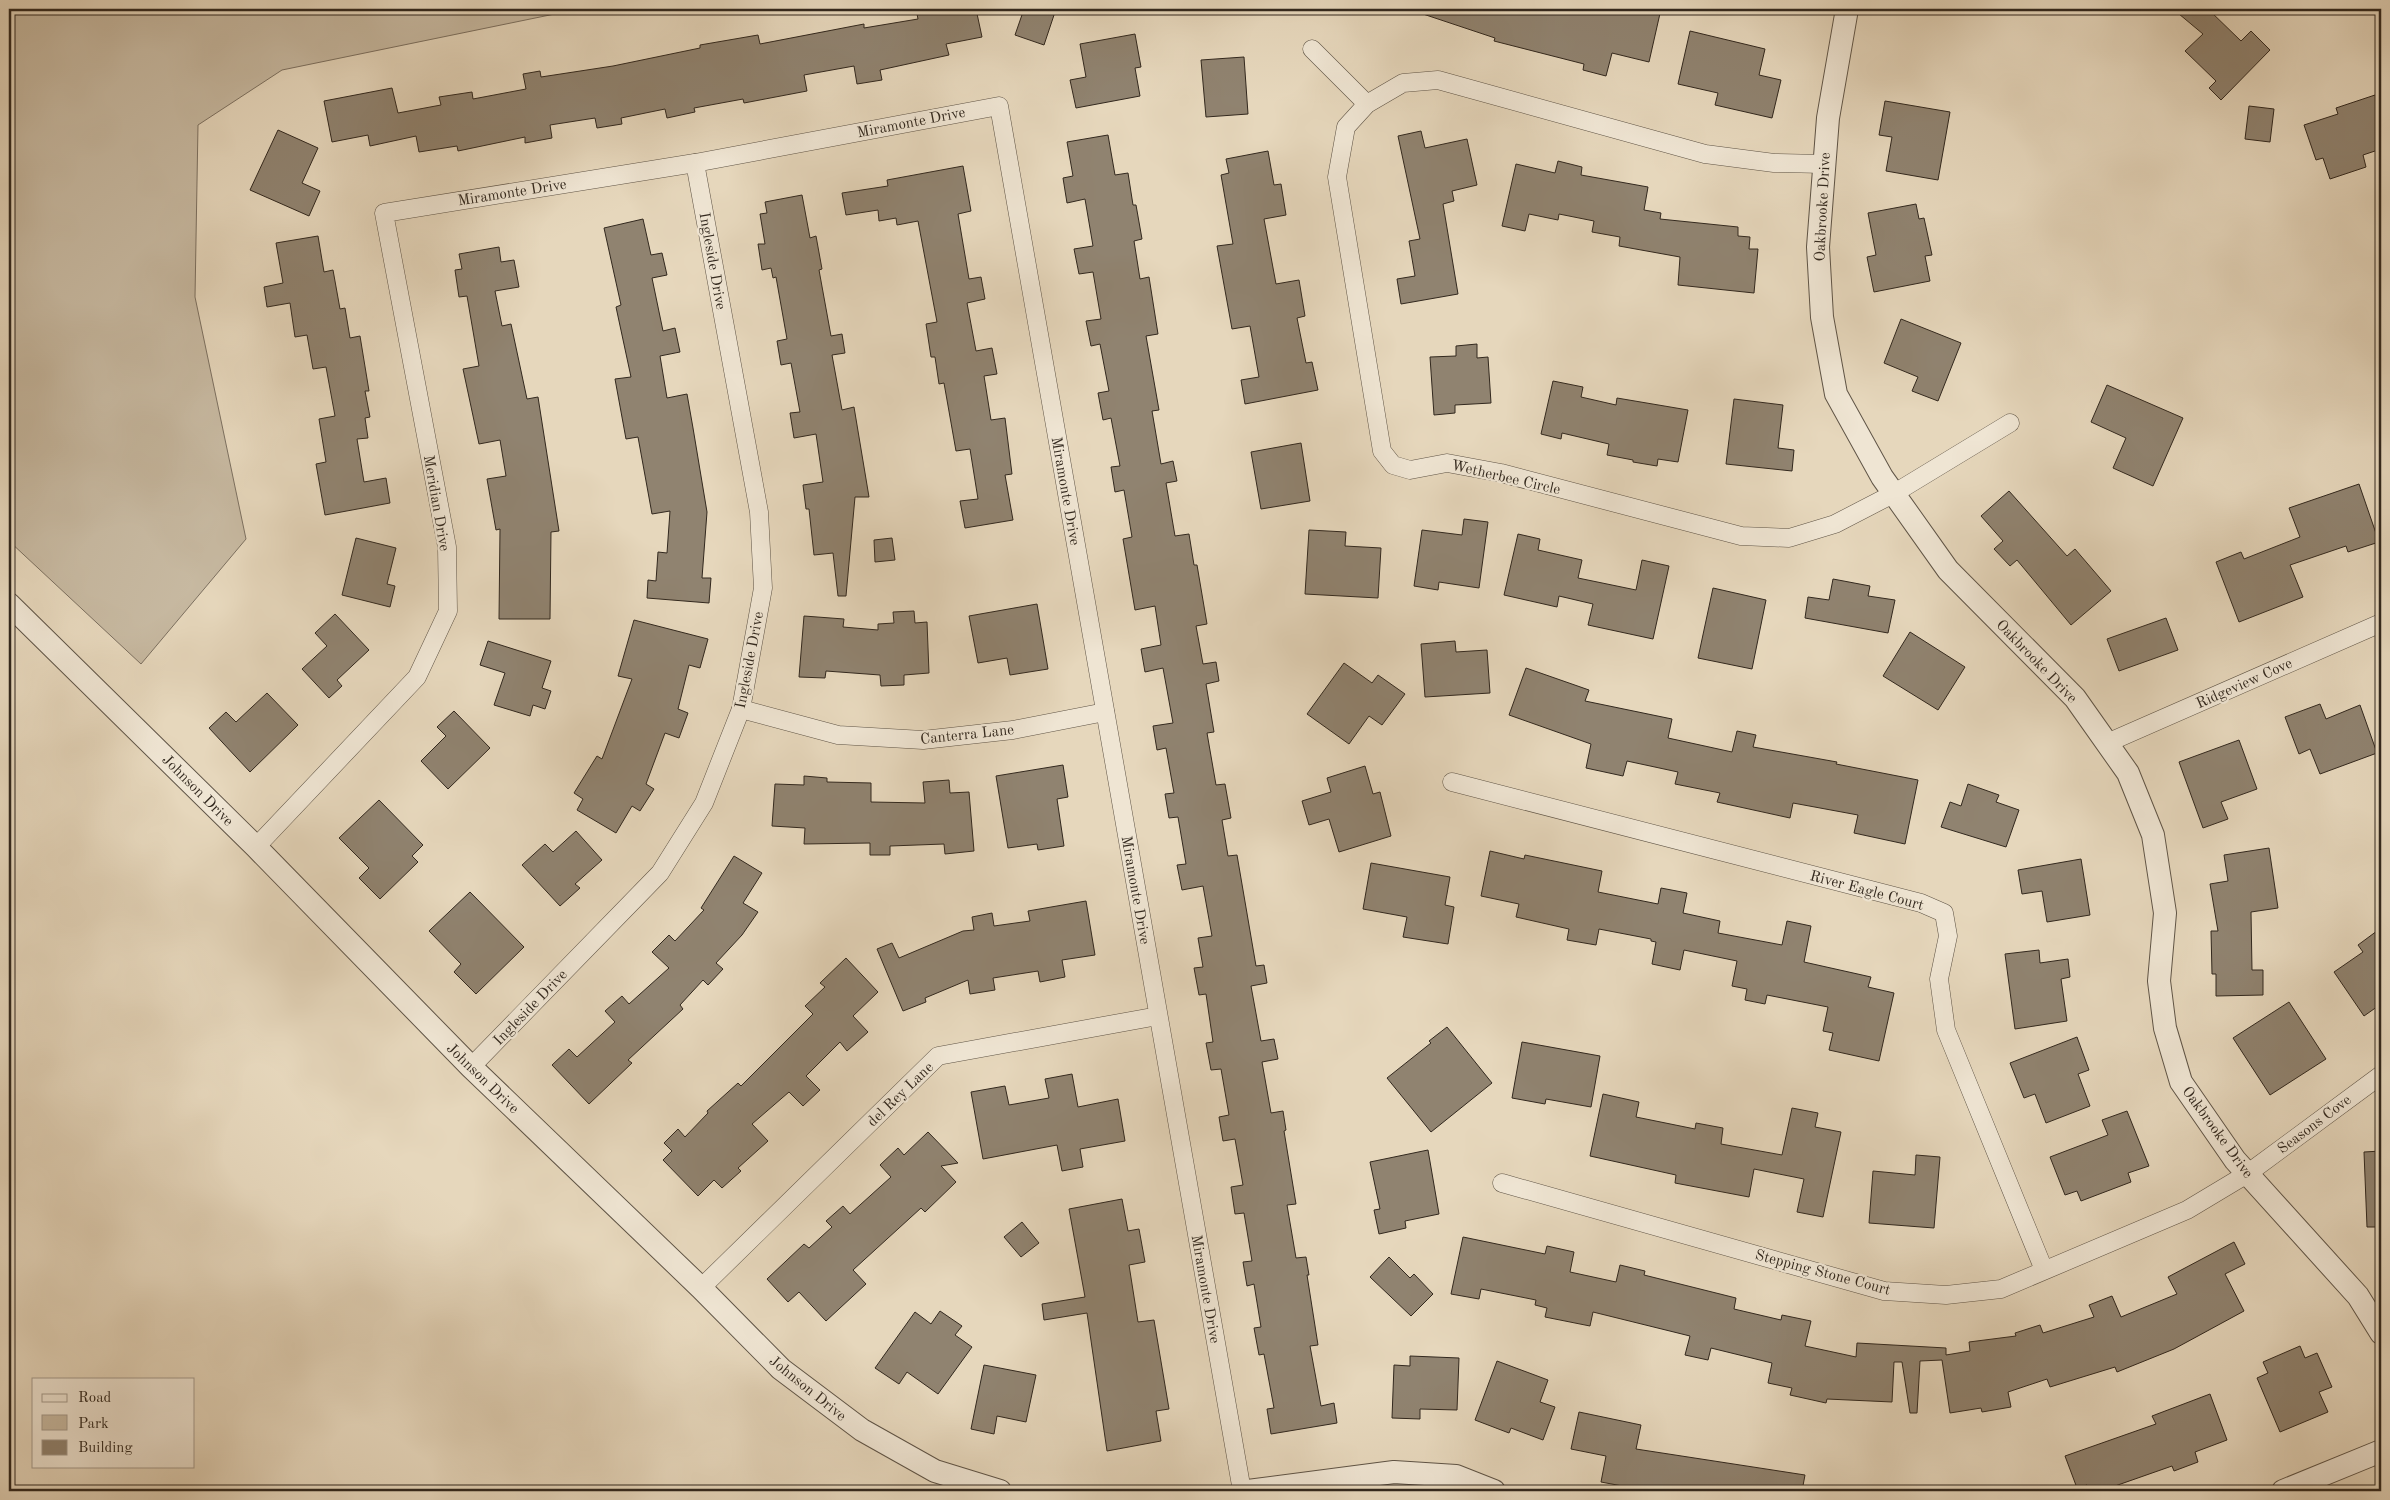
<svg xmlns="http://www.w3.org/2000/svg" width="2390" height="1500" font-family="'Old Standard TT',serif">
	<style>
		.green { fill: #c7b9a1; stroke: #7c7060 }
		.building { fill: #908370; stroke: #32281e }
		.lines { fill: none; stroke-linecap: round; stroke-linejoin: round }
		.minor-casing { stroke: #5f5446; stroke-width: 19 }
		.tertiary-casing { stroke: #5f5446; stroke-width: 24 }
		.minor { stroke: #efe5d3; stroke-width: 18 }
		.tertiary { stroke: #efe5d3; stroke-width: 22 }
		.labels { text-anchor: middle; stroke-width: 4.5; stroke-linejoin: round; paint-order: stroke }
		.street-label { font-size: 15px; fill: #32281e; stroke: #efe5d3 }
	</style>
	<rect width="100%" height="100%" fill="#e6d7bc"/>
	<filter id="stains"><feTurbulence type="fractalNoise" baseFrequency=".004" numOctaves="4"/><feColorMatrix values="0 0 0 0 .2 0 0 0 0 .09 0 0 0 0 .02 0 0 0 .5 -.17"/></filter>
	<radialGradient id="worn" r=".72"><stop offset=".6" stop-color="#630" stop-opacity="0"/><stop offset="1" stop-color="#630" stop-opacity=".3"/></radialGradient>
	<polygon class="green" points="9,9 579,9 282,70 198,125 195,297 246,539 141,664 9,541"/>
	<g class="building">
		<polygon points="916,9 976,9 982,37 946,44 949,55 880,70 882,80 857,84 854,66 804,75 807,91 744,103 743,99 694,108 695,112 667,118 665,109 621,118 622,124 597,128 595,118 550,125 552,138 525,143 525,137 458,151 457,146 419,152 416,136 370,146 368,135 332,142 324,101 392,88 398,113 441,105 439,97 472,92 473,99 526,89 523,74 540,71 541,77 613,66 700,48 700,45 758,35 760,44 864,24 864,28 918,19"/>
		<polygon points="1024,9 1056,9 1044,45 1015,35"/>
		<polygon points="1418,9 1576,9 1596,14 1597,9 1661,9 1649,62 1612,53 1606,76 1583,70 1584,64 1494,41 1495,38 1417,12"/>
		<polygon points="2173,9 2208,9 2241,41 2251,31 2270,50 2221,100 2209,88 2216,81 2185,51 2203,34"/>
		<polygon points="1690,31 1765,49 1759,75 1781,80 1772,118 1715,105 1718,93 1678,84"/>
		<polygon points="1135,34 1141,67 1135,68 1140,96 1076,108 1070,80 1086,77 1080,44"/>
		<polygon points="1244,57 1248,114 1206,117 1201,60"/>
		<polygon points="2381,93 2381,149 2363,155 2366,167 2330,179 2323,158 2316,160 2304,125 2338,114 2336,108"/>
		<polygon points="1885,101 1950,112 1938,180 1886,171 1892,137 1879,135"/>
		<polygon points="2249,106 2274,109 2270,142 2245,139"/>
		<polygon points="278,130 318,148 302,183 320,191 309,216 250,190"/>
		<polygon points="1421,131 1425,148 1467,139 1477,185 1452,191 1454,201 1443,204 1458,294 1401,304 1397,279 1415,276 1409,241 1420,239 1398,136"/>
		<polygon points="1108,135 1115,175 1128,173 1133,205 1136,205 1142,239 1134,241 1140,279 1149,277 1158,334 1146,336 1159,410 1152,411 1161,464 1173,461 1177,481 1166,483 1175,536 1189,534 1194,565 1197,565 1207,624 1196,626 1203,664 1216,662 1219,681 1206,684 1214,732 1207,733 1216,785 1225,784 1231,818 1222,820 1228,856 1237,855 1256,966 1264,965 1267,983 1251,986 1261,1041 1274,1039 1278,1059 1262,1062 1271,1113 1283,1111 1286,1130 1284,1131 1296,1204 1287,1205 1296,1258 1306,1257 1309,1275 1307,1275 1318,1345 1310,1346 1321,1406 1334,1403 1337,1423 1271,1434 1267,1409 1274,1408 1264,1354 1259,1355 1254,1328 1261,1327 1254,1284 1247,1286 1243,1262 1252,1261 1244,1213 1235,1214 1231,1187 1243,1185 1235,1139 1223,1141 1219,1117 1229,1115 1221,1069 1211,1070 1206,1043 1213,1042 1206,994 1199,995 1194,968 1203,967 1198,938 1212,936 1203,886 1182,890 1177,865 1186,864 1178,817 1169,818 1165,794 1174,793 1166,748 1157,750 1153,726 1173,723 1163,668 1145,672 1141,649 1161,645 1155,606 1135,610 1123,539 1132,537 1124,490 1115,492 1111,467 1120,466 1111,418 1103,420 1098,393 1109,391 1100,344 1091,346 1086,321 1101,319 1093,272 1079,274 1074,249 1093,246 1085,199 1067,203 1063,178 1073,176 1067,142"/>
		<polygon points="1268,151 1274,185 1281,184 1286,215 1264,219 1276,284 1299,280 1305,316 1297,318 1306,363 1312,362 1318,390 1245,404 1241,380 1259,377 1250,326 1232,329 1217,246 1233,244 1221,175 1229,173 1226,159"/>
		<polygon points="1558,161 1582,167 1581,175 1648,187 1644,210 1661,213 1660,219 1738,227 1738,236 1750,237 1749,249 1758,249 1754,293 1678,285 1680,257 1619,246 1620,237 1592,232 1594,221 1559,214 1558,220 1529,214 1525,231 1502,226 1516,164 1555,173"/>
		<polygon points="963,166 971,211 958,214 969,279 981,277 985,299 967,303 976,351 992,348 997,374 984,376 991,420 1005,418 1012,474 1005,475 1013,520 965,528 960,501 978,499 970,449 956,451 944,383 939,384 935,357 931,357 926,324 937,322 918,221 897,225 896,218 879,221 878,210 846,215 842,193 888,186 887,180"/>
		<polygon points="802,195 810,238 816,236 822,269 819,270 831,336 842,334 845,353 832,355 842,410 854,407 869,497 855,497 846,596 838,596 833,553 814,555 809,509 806,509 803,485 823,482 816,434 794,438 790,413 800,412 791,363 781,365 777,341 787,339 776,277 773,278 771,268 762,270 758,244 765,244 760,214 767,213 765,202"/>
		<polygon points="1916,204 1919,219 1924,218 1932,255 1925,256 1930,281 1874,292 1867,257 1876,255 1868,213"/>
		<polygon points="643,219 651,255 662,253 667,275 652,278 663,331 675,328 680,352 660,356 667,398 687,394 693,428 707,512 702,578 711,578 709,603 647,598 648,580 656,581 658,552 667,553 670,511 652,514 638,437 626,439 615,379 631,377 616,307 621,305 604,228"/>
		<polygon points="318,236 324,272 333,270 340,309 345,308 350,338 360,336 369,391 365,391 370,417 365,418 368,438 357,439 364,482 386,478 390,503 325,515 316,464 326,462 319,419 335,416 326,367 313,369 307,335 295,337 290,303 267,307 264,287 283,283 276,243"/>
		<polygon points="499,247 501,262 514,260 519,287 495,291 502,326 511,324 527,399 538,397 559,531 551,532 550,619 499,619 500,529 496,530 487,479 506,476 500,440 479,444 463,369 479,366 467,296 459,297 455,270 462,269 459,254"/>
		<polygon points="1901,319 1961,343 1938,401 1912,391 1918,377 1884,363"/>
		<polygon points="1477,344 1477,358 1488,357 1491,403 1455,405 1455,413 1434,415 1430,357 1456,356 1456,346"/>
		<polygon points="1553,381 1583,387 1581,397 1616,405 1617,398 1688,410 1678,462 1658,459 1657,466 1633,462 1633,460 1607,455 1609,444 1562,433 1561,439 1541,434"/>
		<polygon points="2107,385 2183,418 2153,486 2113,468 2126,438 2091,422"/>
		<polygon points="1734,399 1783,405 1778,448 1794,450 1792,471 1726,464"/>
		<polygon points="1301,443 1310,501 1261,509 1251,452"/>
		<polygon points="2359,484 2379,542 2348,552 2346,546 2290,565 2303,597 2239,622 2216,562 2241,552 2244,559 2300,537 2289,508"/>
		<polygon points="2009,491 2067,556 2075,549 2111,591 2071,625 2017,560 2010,566 1994,549 2003,541 1981,516"/>
		<polygon points="1464,519 1488,522 1479,588 1439,582 1438,590 1414,586 1422,530 1462,535"/>
		<polygon points="1309,530 1346,532 1345,546 1381,548 1378,598 1305,594"/>
		<polygon points="1518,534 1540,539 1538,550 1582,560 1578,578 1636,590 1642,560 1669,566 1653,639 1588,625 1593,604 1559,596 1557,607 1504,595"/>
		<polygon points="356,538 396,548 387,584 395,586 390,607 342,595"/>
		<polygon points="892,538 895,560 875,562 874,540"/>
		<polygon points="1833,579 1870,586 1868,596 1895,600 1888,633 1805,618 1808,597 1829,600"/>
		<polygon points="1713,588 1766,600 1752,669 1698,658"/>
		<polygon points="1037,604 1048,669 1010,675 1007,658 978,663 969,616"/>
		<polygon points="914,611 915,623 927,622 929,673 904,675 904,685 881,686 880,675 826,671 825,678 799,677 804,616 844,619 843,627 878,630 878,624 894,623 893,612"/>
		<polygon points="335,614 369,650 337,680 342,686 329,698 302,669 327,646 315,633"/>
		<polygon points="2166,618 2178,650 2119,671 2107,639"/>
		<polygon points="634,620 708,639 700,668 689,665 678,709 688,713 679,738 665,733 646,784 654,789 640,811 632,806 616,833 577,810 583,799 574,793 597,756 602,759 632,679 618,676"/>
		<polygon points="1910,632 1965,667 1938,710 1883,676"/>
		<polygon points="488,641 551,661 542,688 551,691 545,709 533,705 530,716 494,705 505,673 480,665"/>
		<polygon points="1455,641 1456,652 1487,650 1490,693 1425,697 1421,644"/>
		<polygon points="1344,663 1372,683 1378,675 1405,694 1382,725 1369,716 1349,744 1307,714"/>
		<polygon points="1526,668 1589,690 1585,701 1672,719 1668,738 1732,752 1737,731 1756,735 1753,747 1837,762 1836,764 1918,780 1905,844 1854,833 1858,815 1793,803 1790,818 1717,802 1720,793 1675,784 1678,772 1627,761 1623,776 1586,768 1591,744 1509,715"/>
		<polygon points="267,693 298,725 250,772 209,728 226,712 236,722"/>
		<polygon points="2320,704 2326,719 2360,705 2377,753 2320,774 2310,749 2299,754 2285,717"/>
		<polygon points="454,711 490,748 448,789 421,761 446,736 437,727"/>
		<polygon points="2239,740 2257,789 2221,802 2228,819 2203,828 2179,762"/>
		<polygon points="1063,765 1068,797 1057,799 1064,846 1038,850 1037,844 1008,848 996,776"/>
		<polygon points="1365,766 1373,794 1380,792 1391,836 1339,852 1329,819 1309,825 1302,801 1331,792 1327,778"/>
		<polygon points="804,776 827,778 827,782 871,783 871,802 925,803 923,782 949,780 950,793 969,792 974,851 945,854 944,844 890,846 890,855 870,855 870,843 804,844 805,828 772,826 775,784 804,785"/>
		<polygon points="1968,784 1999,795 1996,802 2019,810 2006,847 1941,827 1950,802 1961,806"/>
		<polygon points="379,800 423,845 412,856 418,862 380,899 359,878 369,868 339,838"/>
		<polygon points="576,831 602,860 575,884 580,888 560,906 522,865 545,844 553,852"/>
		<polygon points="2269,848 2278,908 2251,912 2252,970 2263,970 2263,995 2216,996 2216,974 2212,974 2211,931 2218,931 2210,884 2228,881 2224,855"/>
		<polygon points="1490,851 1524,859 1525,855 1602,871 1598,892 1658,904 1661,888 1687,893 1683,913 1720,921 1718,933 1782,945 1787,921 1811,926 1804,962 1871,977 1868,987 1894,993 1879,1061 1829,1050 1833,1033 1823,1031 1828,1007 1767,995 1765,1004 1745,1000 1747,989 1732,986 1737,961 1684,950 1680,970 1652,964 1656,942 1651,941 1651,939 1599,929 1596,945 1567,940 1569,929 1516,917 1519,904 1481,896"/>
		<polygon points="734,856 762,873 743,903 758,912 742,935 716,963 723,969 708,985 703,980 680,1005 683,1009 628,1060 632,1063 589,1104 552,1065 569,1049 577,1057 615,1022 605,1011 622,996 629,1004 669,968 652,952 669,935 675,941 704,910 701,908"/>
		<polygon points="2081,859 2090,915 2047,922 2042,891 2022,894 2018,870"/>
		<polygon points="1371,863 1450,877 1445,905 1454,907 1448,944 1403,937 1407,917 1363,909"/>
		<polygon points="470,892 524,947 476,994 454,972 461,964 429,931"/>
		<polygon points="1086,901 1095,955 1062,960 1065,977 1040,982 1038,971 993,978 995,990 970,994 968,980 925,998 926,1002 903,1011 877,949 892,943 899,958 963,931 974,930 972,917 992,913 994,926 1030,921 1028,911"/>
		<polygon points="2381,928 2381,1004 2364,1016 2334,972 2363,952 2358,945"/>
		<polygon points="2039,950 2040,963 2068,959 2070,977 2061,979 2067,1021 2015,1029 2005,954"/>
		<polygon points="846,958 878,992 853,1016 868,1032 847,1051 840,1042 806,1076 820,1090 803,1106 789,1092 752,1124 768,1141 738,1168 741,1171 722,1188 714,1180 698,1196 663,1160 672,1151 664,1143 678,1129 685,1137 708,1113 707,1111 738,1083 741,1086 813,1014 805,1006 825,987 820,983"/>
		<polygon points="2289,1002 2326,1059 2270,1095 2233,1038"/>
		<polygon points="1447,1027 1492,1083 1431,1132 1387,1078 1431,1043 1429,1041"/>
		<polygon points="2077,1037 2089,1070 2078,1074 2090,1106 2046,1123 2035,1094 2024,1098 2010,1063"/>
		<polygon points="1522,1042 1600,1056 1591,1107 1546,1099 1545,1104 1512,1098"/>
		<polygon points="1072,1074 1078,1107 1118,1099 1125,1141 1080,1149 1083,1167 1062,1171 1057,1145 983,1159 971,1092 1005,1086 1009,1105 1049,1098 1045,1079"/>
		<polygon points="1603,1094 1639,1102 1636,1117 1695,1129 1696,1123 1723,1128 1721,1144 1782,1155 1792,1108 1818,1113 1815,1127 1841,1132 1823,1217 1797,1212 1804,1179 1754,1169 1749,1197 1675,1183 1676,1175 1590,1156"/>
		<polygon points="2127,1111 2149,1166 2128,1173 2131,1182 2081,1201 2077,1191 2065,1195 2050,1157 2108,1135 2102,1120"/>
		<polygon points="928,1132 958,1163 941,1166 956,1182 925,1212 921,1208 853,1270 866,1284 826,1321 799,1292 788,1302 767,1279 804,1244 809,1248 832,1227 826,1221 843,1206 850,1214 891,1177 880,1165 898,1148 904,1155"/>
		<polygon points="1428,1150 1439,1214 1405,1221 1406,1228 1379,1234 1374,1210 1380,1209 1370,1162"/>
		<polygon points="2381,1151 2381,1227 2367,1227 2364,1152"/>
		<polygon points="1916,1155 1940,1157 1934,1228 1869,1223 1873,1171 1915,1175"/>
		<polygon points="1122,1199 1128,1231 1139,1229 1145,1262 1129,1265 1138,1322 1154,1320 1169,1409 1156,1411 1161,1441 1107,1451 1087,1313 1044,1320 1042,1304 1085,1297 1069,1209"/>
		<polygon points="1022,1222 1039,1243 1021,1257 1004,1237"/>
		<polygon points="1463,1237 1545,1254 1547,1246 1574,1252 1570,1272 1616,1282 1620,1265 1645,1271 1644,1275 1736,1298 1734,1309 1781,1320 1782,1315 1811,1321 1805,1346 1856,1357 1857,1343 1946,1348 1946,1355 1970,1351 1969,1342 2016,1336 2015,1333 2040,1325 2043,1333 2094,1317 2089,1305 2112,1296 2121,1317 2177,1294 2168,1277 2234,1242 2245,1264 2225,1274 2244,1311 2174,1349 2117,1372 2115,1367 2050,1387 2047,1379 2008,1392 2011,1407 1982,1412 1981,1408 1950,1413 1942,1360 1920,1361 1917,1413 1910,1413 1902,1362 1894,1362 1892,1402 1827,1399 1826,1403 1790,1395 1792,1388 1768,1383 1772,1363 1711,1348 1708,1360 1685,1355 1690,1336 1593,1312 1590,1326 1545,1317 1547,1308 1535,1305 1536,1300 1481,1289 1479,1299 1451,1294"/>
		<polygon points="1389,1257 1410,1278 1414,1274 1433,1294 1411,1316 1370,1277"/>
		<polygon points="940,1311 962,1326 955,1335 972,1347 938,1394 907,1372 899,1384 875,1368 915,1312 931,1324"/>
		<polygon points="2300,1346 2305,1358 2317,1353 2332,1387 2319,1392 2328,1412 2280,1432 2257,1378 2268,1373 2263,1362"/>
		<polygon points="1410,1356 1459,1358 1457,1410 1420,1409 1420,1419 1392,1418 1394,1365 1410,1366"/>
		<polygon points="1497,1361 1548,1380 1540,1402 1555,1407 1543,1440 1511,1428 1509,1433 1475,1420"/>
		<polygon points="984,1365 1036,1375 1026,1422 997,1416 994,1434 971,1429"/>
		<polygon points="2210,1394 2227,1440 2195,1452 2198,1462 2174,1471 2172,1466 2115,1486 2116,1491 2090,1491 2087,1485 2077,1488 2065,1456 2156,1424 2152,1416"/>
		<polygon points="1579,1412 1641,1425 1636,1449 1805,1475 1802,1491 1649,1491 1601,1482 1606,1456 1571,1449"/>
	</g>
	<g class="lines">
		<g class="minor-casing">
			<g id="minor">
				<polyline points="1312,49 1367,104"/>
				<polyline points="1824,164 1774,163 1705,154 1438,80 1403,83 1367,104 1346,127 1337,177 1382,451 1393,465 1410,470 1447,463 1501,473 1741,536 1789,538 1835,524 1893,494 2010,423"/>
				<polyline points="741,709 838,735 923,740 1013,730 1105,712"/>
				<polyline points="2107,743 2381,623"/>
				<polyline points="1452,782 1921,903 1944,913 1948,936 1939,979 1946,1030 2044,1270"/>
				<polyline points="256,847 417,677 448,611 447,547 384,213 695,163 999,106 1242,1491"/>
				<polyline points="471,1067 660,873 704,803 741,709 763,588 759,512 695,163"/>
				<polyline points="1502,1183 1884,1291 1946,1295 2001,1289 2187,1210 2247,1174 2381,1075"/>
				<polyline points="701,1288 938,1056 1158,1016"/>
			</g>
		</g>
		<g class="tertiary-casing">
			<g id="tertiary">
				<polyline points="1847,9 1828,118 1818,247 1822,317 1836,394 1882,477 1948,570 2075,698 2128,773 2153,835 2165,913 2159,981 2165,1028 2181,1082 2235,1160 2358,1296 2381,1333"/>
				<polyline points="9,604 256,847 471,1067 701,1288 781,1369 862,1430 935,1471 1000,1491"/>
				<polyline points="1248,1491 1394,1472 1456,1476 1494,1491"/>
				<polyline points="2283,1491 2381,1451"/>
			</g>
		</g>
		<use href="#minor" class="minor"/>
		<use href="#tertiary" class="tertiary"/>
	</g>
	<g class="labels">
		<g class="street-label">
			<text transform="translate(911 122) rotate(-11)" y="5">Miramonte Drive</text>
			<text transform="translate(512 192) rotate(-9)" y="5">Miramonte Drive</text>
			<text transform="translate(1822 207) rotate(-87)" y="5">Oakbrooke Drive</text>
			<text transform="translate(713 261) rotate(80)" y="5">Ingleside Drive</text>
			<text transform="translate(1506 477) rotate(13)" y="5">Wetherbee Circle</text>
			<text transform="translate(1066 491) rotate(80)" y="5">Miramonte Drive</text>
			<text transform="translate(437 503) rotate(80)" y="5">Meridian Drive</text>
			<text transform="translate(749 660) rotate(-79)" y="5">Ingleside Drive</text>
			<text transform="translate(2037 661) rotate(46)" y="5">Oakbrooke Drive</text>
			<text transform="translate(2244 683) rotate(-24)" y="5">Ridgeview Cove</text>
			<text transform="translate(967 734) rotate(-6)" y="5">Canterra Lane</text>
			<text transform="translate(198 790) rotate(45)" y="5">Johnson Drive</text>
			<text transform="translate(1136 890) rotate(80)" y="5">Miramonte Drive</text>
			<text transform="translate(1867 890) rotate(15)" y="5">River Eagle Court</text>
			<text transform="translate(530 1007) rotate(-46)" y="5">Ingleside Drive</text>
			<text transform="translate(483 1078) rotate(44)" y="5">Johnson Drive</text>
			<text transform="translate(900 1094) rotate(-44)" y="5">del Rey Lane</text>
			<text transform="translate(2314 1124) rotate(-37)" y="5">Seasons Cove</text>
			<text transform="translate(2218 1132) rotate(54)" y="5">Oakbrooke Drive</text>
			<text transform="translate(1823 1272) rotate(15)" y="5">Stepping Stone Court</text>
			<text transform="translate(1206 1289) rotate(80)" y="5">Miramonte Drive</text>
			<text transform="translate(808 1388) rotate(39)" y="5">Johnson Drive</text>
		</g>
	</g>
	<rect width="2390" height="1500" fill="none" stroke="#e6d7bc" stroke-width="30"/>
	<rect x="10" y="10" width="2370" height="1480" fill="none" stroke="#32281e" stroke-width="2.5"/>
	<rect x="15" y="15" width="2360" height="1470" fill="none" stroke="#32281e"/>
	<rect x="32" y="1378" width="162" height="90" fill="#efe5d3" stroke="#a3998b"/>
	<rect x="42" y="1394" width="25" height="8" fill="#efe5d3" stroke="#a3998b"/>
	<text x="78" y="1402" font-size="15" fill="#32281e">Road</text>
	<rect x="42" y="1415" width="25" height="15" fill="#c7b9a1" stroke="#a3998b"/>
	<text x="78" y="1428" font-size="15" fill="#32281e">Park</text>
	<rect x="42" y="1440" width="25" height="15" fill="#908370" stroke="#a3998b"/>
	<text x="78" y="1452" font-size="15" fill="#32281e">Building</text>
	<rect width="100%" height="100%" filter="url(#stains)"/>
	<rect width="100%" height="100%" fill="url(#worn)"/>
</svg>
